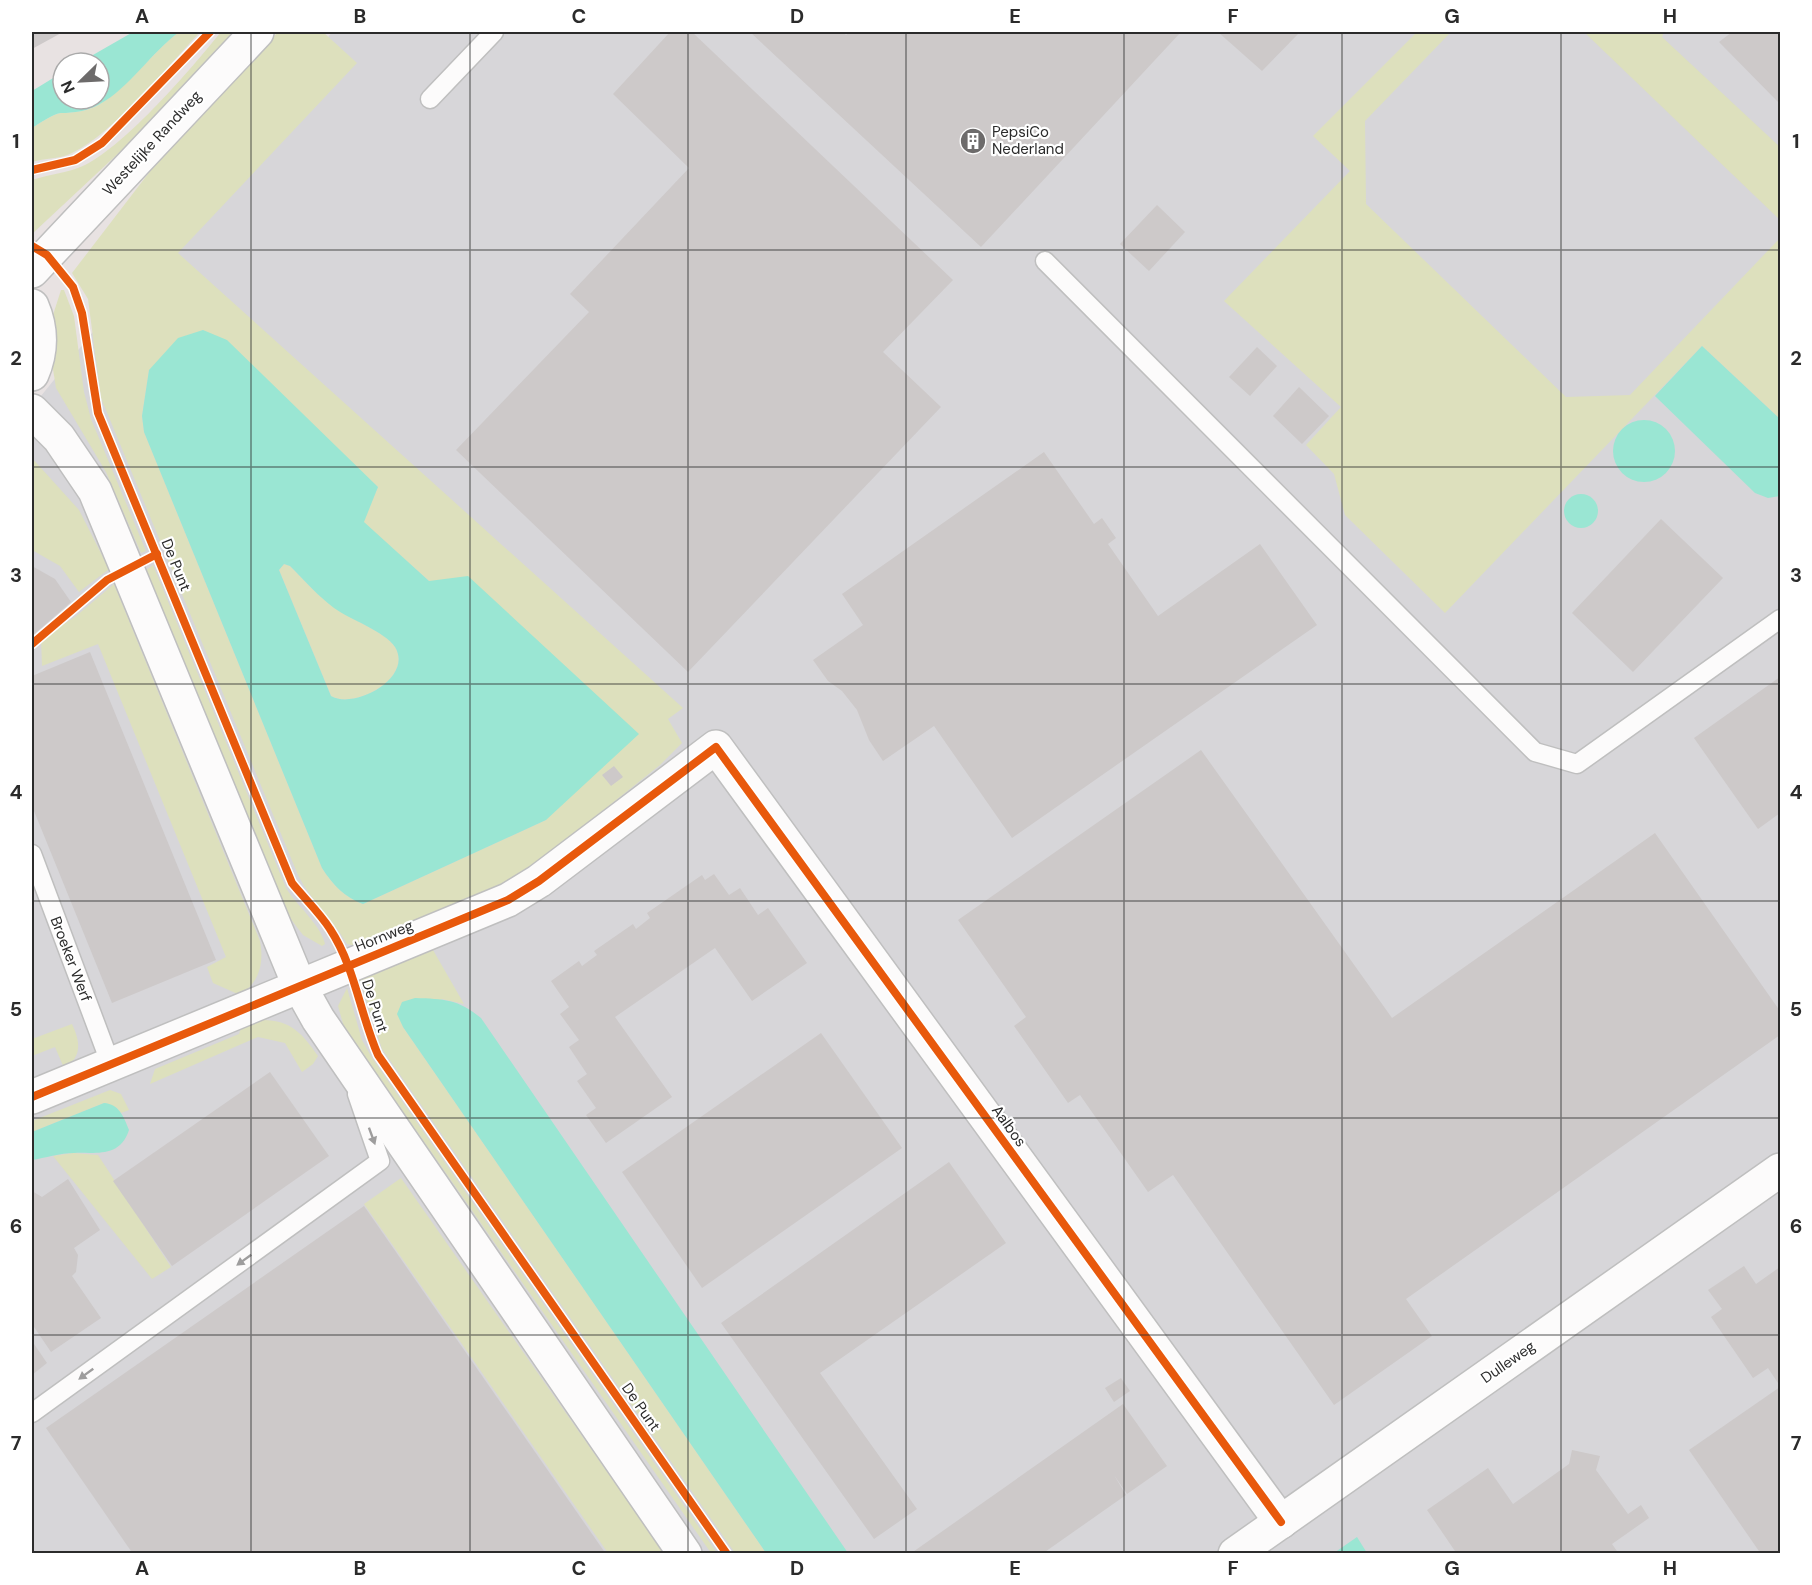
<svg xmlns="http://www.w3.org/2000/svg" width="1812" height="1585" font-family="'DM Sans',sans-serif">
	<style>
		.industrial { fill: #d7d6d9 }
		.green { fill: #dde0bd; fill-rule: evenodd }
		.water { fill: #9ae6d3; fill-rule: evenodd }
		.building { fill: #cdc9c9 }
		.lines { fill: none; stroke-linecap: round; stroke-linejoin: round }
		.service-casing { stroke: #bfbfbf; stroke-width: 21 }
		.minor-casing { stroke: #bfbfbf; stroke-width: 36 }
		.tertiary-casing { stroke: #bfbfbf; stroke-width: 36 }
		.service { stroke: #fcfbfb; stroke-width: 18 }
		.minor { stroke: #fcfbfb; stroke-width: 33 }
		.tertiary { stroke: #fcfbfb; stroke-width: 33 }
		.cycleway-casing { stroke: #fff; stroke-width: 11 }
		.cycleway { stroke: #e8590c; stroke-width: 8 }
		.oneway { fill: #9e9d9d }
		.grid { fill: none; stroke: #2b2b2b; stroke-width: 1.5; stroke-opacity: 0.55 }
		.labels { text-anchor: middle; stroke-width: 4.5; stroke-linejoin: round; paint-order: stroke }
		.poi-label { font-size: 15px; fill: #2b2b2b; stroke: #fff; text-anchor: start }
		.street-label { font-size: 15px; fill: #2b2b2b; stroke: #fff }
		.neatline { fill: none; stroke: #2b2b2b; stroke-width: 2 }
		.grid-label { font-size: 20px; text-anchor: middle; font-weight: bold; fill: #2b2b2b }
	</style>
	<rect width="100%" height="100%" fill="#e8e2e2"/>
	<polygon class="industrial" points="332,32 1780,32 1780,1553 32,1554 32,407 235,157"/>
	<g class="green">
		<path d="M179,32h21c-33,35 -86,101 -128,121 -12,6 -27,5 -40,9v-34c7,-4 20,-14 29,-15 12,0 28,-2 39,-9 31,-19 51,-51 79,-72z"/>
		<path d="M221,32h16l-83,88 -122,114v-54c18,-6 36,-7 53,-15 42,-21 106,-96 136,-133z"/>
		<path d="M278,32h45l34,31 -179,190 505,455 -15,11 14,24 -22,22 -144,115 -158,67 -11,-3c-14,-25 -37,-44 -49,-69l-192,-465 -5,-12 -13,-99 -16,-26 79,-103zM203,330l175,157 -15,35 66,59 117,239 -183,84c-19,-7 -30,-19 -41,-36l-178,-436 -2,-16 7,-46z"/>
		<polygon points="1417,32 1451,32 1365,121 1366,204 1566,397 1630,395 1780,238 1780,419 1702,346 1445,613 1345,515 1334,474 1306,445 1341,407 1224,301 1350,171 1313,136"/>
		<polygon points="1584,32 1664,32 1662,37 1780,147 1780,220"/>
		<polygon points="61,290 64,290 74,316 84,392 91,419 146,551 141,553 106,472 56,388 52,363 52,318"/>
		<polygon points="32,458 79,510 109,569 79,592 60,566 32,550"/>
		<path d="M284,564l6,2c14,14 28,30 44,41 15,12 52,25 61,40 19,31 -41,63 -64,49l-52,-126z"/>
		<path d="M153,565l133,323c11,18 35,37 39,56l-3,2 -19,-11 -16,-21 -141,-344z"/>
		<path d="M114,584l146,357c4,22 0,41 -20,54l-27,-12 -6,-16 19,-10 -128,-313 -56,22 -1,-28 34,-21z"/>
		<polygon points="433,950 464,1004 442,999 403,1027 766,1553 735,1553 382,1049 360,980"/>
		<polygon points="347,988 362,1040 372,1058 717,1553 711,1553 344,1027 338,1006"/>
		<path d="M260,1020c30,-1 42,13 58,36l-5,8 -11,8 -17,-29 -27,-6 -108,47 5,-15 84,-35 3,-9z"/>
		<path d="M72,1024c8,17 11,33 -8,44l-9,-21 -23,9v-17z"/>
		<polygon points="110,1090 121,1094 129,1110 121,1113 117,1108 104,1103 32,1132 32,1121"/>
		<polygon points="73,1153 98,1155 171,1267 152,1279 53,1156"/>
		<polygon points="401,1178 664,1553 608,1553 364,1204"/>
	</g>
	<g class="water">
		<path d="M133,32h46c-27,20 -50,56 -79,72 -12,7 -26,9 -39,9 -9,1 -22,11 -29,15v-37l31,-19v27h36v-36h-20z"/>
		<path d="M203,330l24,10 151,147 -14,35 65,59 39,-5 171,158 -93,86 -183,84c-19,-7 -30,-19 -41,-36l-178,-436 -2,-16 7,-46 29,-32zM284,564l6,2c14,14 28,30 44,42 15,11 52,24 61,39 19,31 -41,63 -64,49l-52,-126z"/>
		<polygon points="1702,346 1780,419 1780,496 1768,498 1755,493 1655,396"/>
		<circle cx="1644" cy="451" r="31"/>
		<circle cx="1581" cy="511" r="17"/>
		<path d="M415,998c29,1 43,1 66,20l367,535h-82l-363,-526 -6,-13 5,-12z"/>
		<path d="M104,1103c15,1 20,14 25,27 -9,28 -33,22 -55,23 -14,0 -29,5 -42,7v-28z"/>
		<polygon points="1357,1537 1367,1553 1334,1553"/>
	</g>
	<g class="building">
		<polygon points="32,32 63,32 32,49"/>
		<polygon points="670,32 692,32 953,280 883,352 941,407 688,672 456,450 589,312 570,294 689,168 613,94"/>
		<polygon points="750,32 843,32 846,35 850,32 1181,32 981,247"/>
		<polygon points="1218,32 1300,32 1262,71"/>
		<polygon points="1732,32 1780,32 1780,104 1719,42"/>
		<polygon points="1157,205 1185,232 1149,271 1120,244"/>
		<polygon points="1257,347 1277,366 1250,396 1229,377"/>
		<polygon points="1299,387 1329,416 1302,444 1273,416"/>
		<polygon points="1044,452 1094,524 1102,518 1116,538 1108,544 1158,616 1260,544 1317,625 1012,838 934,726 883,761 869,740 857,710 842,691 828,681 813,660 863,625 842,594"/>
		<polygon points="1661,519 1723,578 1633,672 1572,613"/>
		<polygon points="32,566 55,579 71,602 32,636"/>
		<polygon points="90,652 216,960 112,1003 32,806 32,676"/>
		<polygon points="1780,677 1780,813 1758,829 1694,738"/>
		<polygon points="1201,750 1392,1018 1655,833 1780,1011 1780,1035 1406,1299 1432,1336 1334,1405 1173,1175 1148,1192 1080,1095 1068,1103 1014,1026 1026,1017 958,920"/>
		<polygon points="614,766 623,777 611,786 602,775"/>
		<polygon points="714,874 729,895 740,888 758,915 768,908 807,963 752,1001 715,948 615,1017 672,1097 606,1143 586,1115 596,1108 577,1081 587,1074 569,1047 579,1040 560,1014 569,1007 551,981 579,961 582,966 597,955 594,951 633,924 636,929 650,918 647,913 702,875 705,880"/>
		<polygon points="821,1033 902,1148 702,1288 622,1172"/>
		<polygon points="270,1072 329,1156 172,1266 113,1181"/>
		<polygon points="949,1162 1006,1243 820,1373 917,1509 874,1539 721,1323"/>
		<polygon points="68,1179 100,1230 74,1248 78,1255 76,1272 72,1276 101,1318 51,1352 32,1324 32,1191 42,1197"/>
		<polygon points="364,1206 606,1554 133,1554 46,1428"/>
		<polygon points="1744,1266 1756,1284 1780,1267 1780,1386 1768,1368 1753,1378 1711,1317 1722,1309 1708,1290"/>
		<polygon points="32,1341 47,1363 32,1375"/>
		<polygon points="1121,1378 1130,1391 1114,1402 1105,1388"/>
		<polygon points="1780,1387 1780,1554 1761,1554 1689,1450"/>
		<polygon points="1123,1404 1167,1466 1127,1494 1114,1475 1126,1495 1042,1554 910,1554"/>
		<polygon points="1572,1450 1600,1456 1596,1470 1628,1514 1641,1505 1649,1518 1612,1544 1619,1554 1457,1554 1427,1510 1488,1468 1513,1504 1569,1464"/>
	</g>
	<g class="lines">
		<g class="service-casing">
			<g id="service">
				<polyline points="430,99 494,32"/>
				<polyline points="1045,261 1535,752 1577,764 1780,619"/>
				<polyline points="32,854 111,1065"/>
				<polyline points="32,1413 380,1161 357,1094"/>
			</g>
		</g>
		<g class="minor-casing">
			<g id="minor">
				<polyline points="32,411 59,438 95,491 299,985 318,1019 685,1554"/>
				<polyline points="32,1097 508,900 539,881 716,747 1281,1522"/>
				<polyline points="1235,1554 1780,1170"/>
			</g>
		</g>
		<g class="tertiary-casing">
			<g id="tertiary">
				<polyline points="32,271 257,32"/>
				<path d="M32,306c10,23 10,45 0,68"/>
			</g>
		</g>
		<use href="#service" class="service"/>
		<use href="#minor" class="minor"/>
		<use href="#tertiary" class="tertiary"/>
		<g class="cycleway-casing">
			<g id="cycleway">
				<polyline points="32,170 75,160 102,143 210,32"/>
				<path d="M32,246l15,9 26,32 9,26 16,100 194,470c12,15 28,30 38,46 25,38 30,85 48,126l349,499"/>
				<polyline points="32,644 107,580 157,554"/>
				<polyline points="32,1097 508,900 539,881 716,747 1281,1522"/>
			</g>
		</g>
		<use href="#cycleway" class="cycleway"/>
	</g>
	<defs><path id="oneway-solid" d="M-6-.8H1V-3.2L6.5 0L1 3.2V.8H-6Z" transform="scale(1.5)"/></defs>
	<g class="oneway">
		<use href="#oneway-solid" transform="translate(372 1136) rotate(70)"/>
		<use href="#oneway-solid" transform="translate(244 1260) rotate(144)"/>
		<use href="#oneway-solid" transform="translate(86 1374) rotate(144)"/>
	</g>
	<path class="grid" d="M251,32v1522M470,32v1522M688,32v1522M906,32v1522M1124,32v1522M1342,32v1522M1561,32v1522M32,250h1748M32,467h1748M32,684h1748M32,901h1748M32,1118h1748M32,1335h1748"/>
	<defs>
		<g id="building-disc" transform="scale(1.35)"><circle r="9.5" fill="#6d6b6b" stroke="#fff"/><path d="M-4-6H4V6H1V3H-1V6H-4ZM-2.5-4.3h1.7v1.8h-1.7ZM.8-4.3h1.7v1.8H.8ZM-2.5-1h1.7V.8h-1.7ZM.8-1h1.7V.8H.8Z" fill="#fff"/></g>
	</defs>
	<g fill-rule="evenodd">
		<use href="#building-disc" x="973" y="141"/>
	</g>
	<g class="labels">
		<g class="poi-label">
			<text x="992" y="137">PepsiCo<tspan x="992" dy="17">Nederland</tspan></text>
		</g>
		<g class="street-label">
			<text transform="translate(152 143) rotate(-47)" y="5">Westelijke Randweg</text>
			<text transform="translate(176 565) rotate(68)" y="5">De Punt</text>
			<text transform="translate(384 936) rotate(-22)" y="5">Hornweg</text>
			<text transform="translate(71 959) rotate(69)" y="5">Broeker Werf</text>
			<text transform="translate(375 1006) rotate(72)" y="5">De Punt</text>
			<text transform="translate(1009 1126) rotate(54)" y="5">Aalbos</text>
			<text transform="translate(1508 1362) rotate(-35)" y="5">Dulleweg</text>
			<text transform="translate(641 1407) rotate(55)" y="5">De Punt</text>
		</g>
	</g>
	<rect width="1812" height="1585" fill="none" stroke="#ffffff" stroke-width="66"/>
	<g transform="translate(81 81) rotate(246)"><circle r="28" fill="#ffffff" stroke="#aaaaaa" stroke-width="1.5"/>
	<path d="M0-4.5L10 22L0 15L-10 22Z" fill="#6d6b6b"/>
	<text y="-9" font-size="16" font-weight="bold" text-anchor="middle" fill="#2b2b2b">N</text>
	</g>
	<rect x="33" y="33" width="1746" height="1519" class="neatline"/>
	<g class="grid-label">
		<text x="142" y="23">A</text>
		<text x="360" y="23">B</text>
		<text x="579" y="23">C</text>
		<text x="797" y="23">D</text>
		<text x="1015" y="23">E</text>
		<text x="1233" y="23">F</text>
		<text x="1452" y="23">G</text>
		<text x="1670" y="23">H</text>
		<text x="16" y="148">1</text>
		<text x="1796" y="148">1</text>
		<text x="16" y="365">2</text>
		<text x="1796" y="365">2</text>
		<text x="16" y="582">3</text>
		<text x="1796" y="582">3</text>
		<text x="16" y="799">4</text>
		<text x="1796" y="799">4</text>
		<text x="16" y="1016">5</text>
		<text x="1796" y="1016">5</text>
		<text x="16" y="1233">6</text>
		<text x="1796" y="1233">6</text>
		<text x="16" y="1450">7</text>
		<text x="1796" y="1450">7</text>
		<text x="142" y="1575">A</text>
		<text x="360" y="1575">B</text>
		<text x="579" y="1575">C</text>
		<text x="797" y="1575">D</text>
		<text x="1015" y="1575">E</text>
		<text x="1233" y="1575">F</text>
		<text x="1452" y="1575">G</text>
		<text x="1670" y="1575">H</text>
	</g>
</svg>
